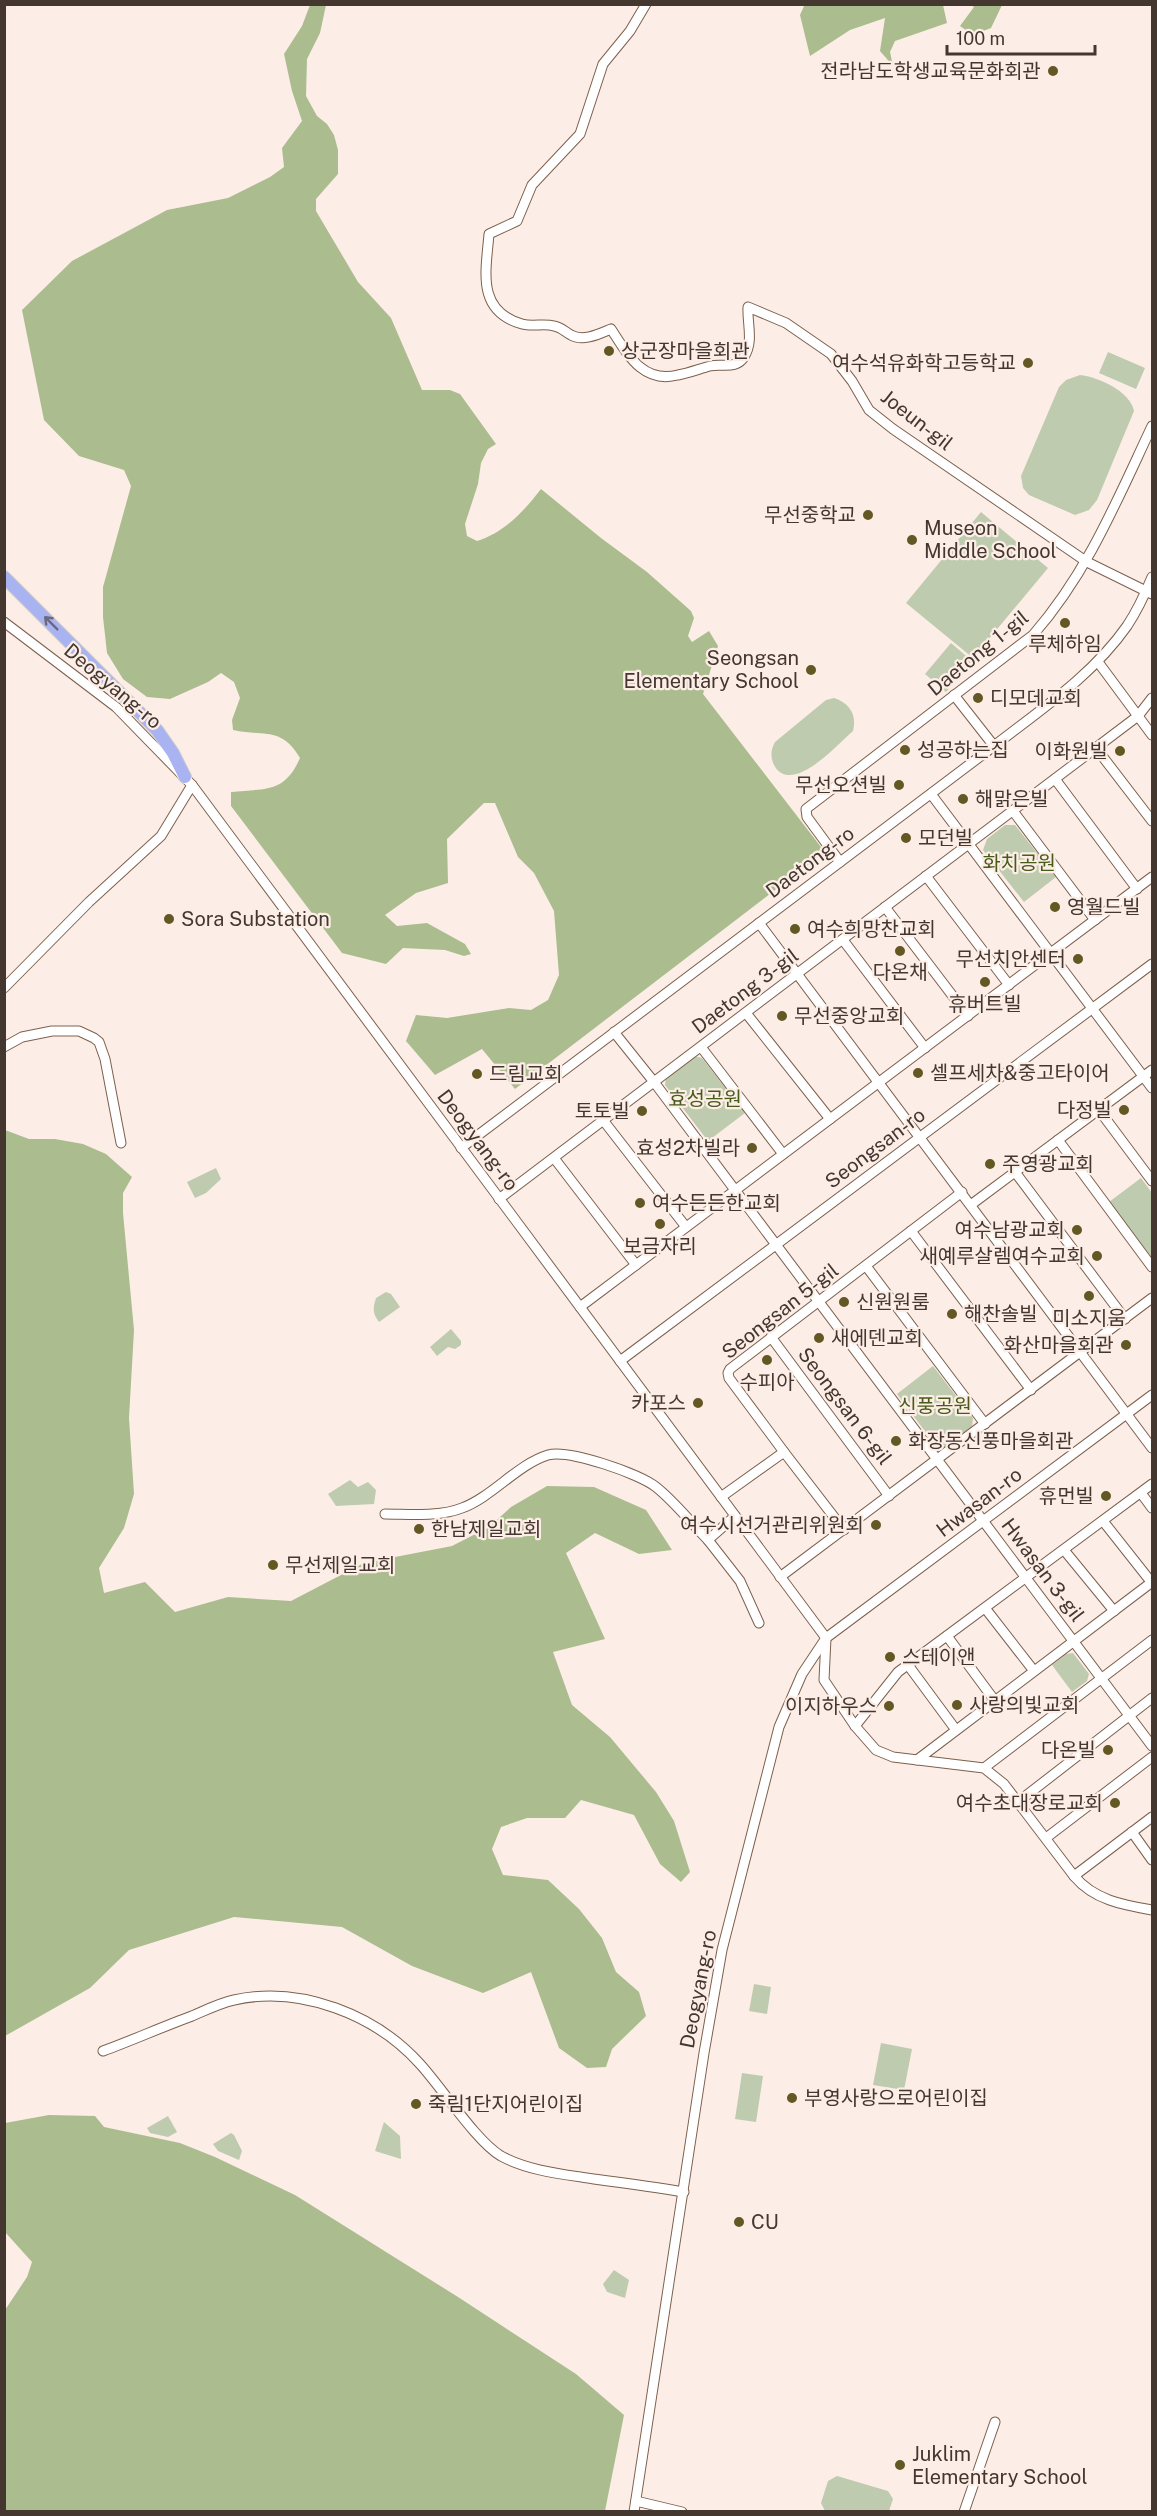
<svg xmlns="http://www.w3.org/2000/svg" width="1157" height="2516" font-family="'Public Sans','Noto Sans KR',sans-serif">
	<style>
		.green { fill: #bfcbae }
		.forest { fill: #abbc8f }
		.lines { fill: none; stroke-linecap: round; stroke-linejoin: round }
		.minor-casing { stroke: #7d604e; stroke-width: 11 }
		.major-casing { stroke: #d2cfcd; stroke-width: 14 }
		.minor { stroke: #fff; stroke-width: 9 }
		.major { stroke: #a9b3f1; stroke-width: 12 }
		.oneway { stroke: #6c697d }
		.poi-dot { fill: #635724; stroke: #fceee6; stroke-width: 2 }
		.labels { text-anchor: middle; stroke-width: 4.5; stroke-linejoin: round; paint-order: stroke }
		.poi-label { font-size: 20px; fill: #44372f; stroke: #fceee6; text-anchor: start }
		.street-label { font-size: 20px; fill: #44372f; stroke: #fceee6 }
		.park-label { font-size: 20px; fill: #485c1a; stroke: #fceee6 }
	</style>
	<rect width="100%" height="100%" fill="#fceee6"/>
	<g class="green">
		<polygon points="1108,352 1145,368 1136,389 1099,373"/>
		<path d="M1080,375c18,2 50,16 54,36l-37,89 -8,10 -14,5 -46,-20 -6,-7 -2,-12 38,-89 7,-7z"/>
		<polygon points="981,512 1048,568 973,658 906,603"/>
		<polygon points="951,643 972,661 946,692 925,674"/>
		<path d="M834,698c16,5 23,17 19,33 -15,13 -62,66 -79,34 -4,-8 -3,-16 1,-23l51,-42z"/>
		<polygon points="1005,825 1015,825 1056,877 1024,902 983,850 987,839"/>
		<polygon points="694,1056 702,1058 745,1113 708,1141 665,1085 666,1077"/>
		<polygon points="216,1168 221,1179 206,1193 195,1198 187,1182"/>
		<polygon points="1141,1178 1152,1193 1152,1258 1109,1202"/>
		<path d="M386,1292l5,2 9,13 -21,15c-7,-9 -6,-14 -3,-24z"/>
		<polygon points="451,1329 461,1341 461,1345 455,1349 448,1347 437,1356 430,1347"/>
		<polygon points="933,1366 973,1418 972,1426 944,1448 936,1446 897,1394"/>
		<polygon points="350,1480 358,1487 368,1482 376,1490 374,1504 336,1506 328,1494"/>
		<polygon points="1073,1653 1089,1674 1087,1681 1072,1692 1052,1665 1066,1654"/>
		<polygon points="754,1984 771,1987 767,2014 749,2011"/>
		<polygon points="881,2043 912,2049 904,2090 873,2085"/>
		<polygon points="742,2073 763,2076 756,2122 735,2119"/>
		<polygon points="168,2116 177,2132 168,2137 150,2133 147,2128"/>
		<polygon points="384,2122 400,2136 401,2159 375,2151"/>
		<polygon points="231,2133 234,2135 242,2151 239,2160 218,2151 213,2144"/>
		<polygon points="614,2270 629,2280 625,2298 607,2292 603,2284"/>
		<polygon points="837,2476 888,2491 893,2499 889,2511 825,2511 821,2503 828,2481"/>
	</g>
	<g class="forest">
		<polygon points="805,4 943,5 947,23 895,41 890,52 893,66 880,51 885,18 850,30 810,56 800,15"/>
		<path d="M310,5h16l-6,28 -13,26 -1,37 11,20 10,8 7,11 4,15v24l-22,25v12l42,71 33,36 31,72h28l10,4 36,50 -8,5 -7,14 -3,21 -13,40 2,12 10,5c27,-8 47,-30 64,-52l60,49 46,34 44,39 3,7 -6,18 4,6 17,-11 9,15 -15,48 118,153 -4,11 -302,231 -33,-40 -47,26 -29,-34 10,-26 31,3 62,-10 22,2 17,-10 11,-25 -5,-64 -20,-38 -16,-16 -23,-54h-11l-37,36 1,44 -32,10 -31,22 12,11 30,-3 38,21 6,10 -7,2 -19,-6 -42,-2 -17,16 -44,-11 -111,-147v-14c35,-4 53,2 69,-34 -19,-32 -36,-21 -67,-28l-1,-10 8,-22 -6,-16 -13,-9 -13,9 -38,17 -23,-2 -24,-18 -16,-26 -4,-36v-30l28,-101 -7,-16 -45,-14 -35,-36 -22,-110 50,-49 95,-51 61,-12 42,-21 14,-10 -2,-19 20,-27 -10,-30 -8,-37 18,-28z"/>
		<polygon points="971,5 1002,5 991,28 973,35 960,26 974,7"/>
		<polygon points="5,1130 29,1139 55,1139 83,1144 106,1154 132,1177 123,1193 123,1213 134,1330 129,1418 134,1494 124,1528 99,1568 104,1593 145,1582 175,1612 228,1597 291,1601 364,1563 452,1546 489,1527 511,1507 547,1486 594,1487 646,1510 672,1550 639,1554 595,1533 566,1553 605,1639 553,1652 572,1705 610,1737 656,1792 674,1821 690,1872 681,1882 660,1864 634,1815 581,1800 565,1818 527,1818 501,1827 492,1849 503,1875 548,1880 579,1909 602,1938 616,1972 639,1992 646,2016 612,2049 606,2067 587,2068 559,2048 531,1972 483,1993 412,1966 342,1927 234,1917 129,1950 90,1988 5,2036"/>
		<polygon points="49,2115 95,2116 104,2127 180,2143 215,2157 295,2195 458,2297 576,2374 624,2415 605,2511 5,2511 5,2310 27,2277 32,2262 5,2232 5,2123"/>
	</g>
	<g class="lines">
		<g class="minor-casing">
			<g id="minor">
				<path d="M646,4l-16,27 -27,33 -23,70 -48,51 -15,36 -28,13c-3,37 -13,77 33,90 11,3 22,-1 32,2 7,1 11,6 17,9 12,7 28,-1 40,-6 17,26 32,55 67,46 11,-2 21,-6 32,-9 12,-3 26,4 34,-9 10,-16 3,-33 4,-50l38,16 45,31 21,27 17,29 24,19 194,133 65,32"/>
				<polyline points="4,622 116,707 192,785 826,1638"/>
				<polyline points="1098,662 1152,735"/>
				<polyline points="954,695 994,746"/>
				<polyline points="1096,748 1152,821"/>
				<polyline points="1055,779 1137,889"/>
				<polyline points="931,794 1152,1088"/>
				<polyline points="1013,811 1095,920"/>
				<path d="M840,862l-33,-45 -1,-8 227,-174c55,-63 84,-135 119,-209"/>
				<polyline points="926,876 1009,985"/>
				<polyline points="885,907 968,1016"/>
				<polyline points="759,923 1152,1448"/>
				<polyline points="843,940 925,1048"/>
				<polyline points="4,988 89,902 161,836 192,785"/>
				<polyline points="746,1013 830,1119"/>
				<polyline points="614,1032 654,1082 1152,1746"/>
				<polyline points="4,1047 22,1037 52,1031 79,1031 94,1038 99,1042 105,1059 121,1143"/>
				<polyline points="701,1047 783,1154"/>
				<polyline points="1099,1110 1152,1181"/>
				<polyline points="603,1120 686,1227"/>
				<polyline points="1058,1140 1152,1267"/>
				<path d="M461,1148l533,-402c46,-36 98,-70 133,-120 10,-15 18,-32 25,-49"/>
				<polyline points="554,1158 636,1265"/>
				<polyline points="1015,1172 1125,1319"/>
				<polyline points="499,1199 1138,716 1152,698"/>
				<polyline points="972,1204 1152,1070"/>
				<polyline points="911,1231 1031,1390"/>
				<polyline points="866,1266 985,1424"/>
				<polyline points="580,1307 1152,877"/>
				<polyline points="771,1337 889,1496"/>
				<polyline points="620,1361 1152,964"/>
				<polyline points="784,1452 844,1530"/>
				<polyline points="1141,1493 1152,1508"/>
				<polyline points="721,1497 784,1452 729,1378 728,1373 730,1369 962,1192"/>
				<path d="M385,1514c25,0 54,3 77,-6 30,-11 56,-44 86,-53 21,-6 92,19 108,32 19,15 35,36 52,53l27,-24"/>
				<polyline points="1103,1521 1152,1583"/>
				<polyline points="708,1540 740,1581 759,1623"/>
				<polyline points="1064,1550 1114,1611"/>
				<polyline points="780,1577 1152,1298"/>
				<polyline points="985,1608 1034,1671"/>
				<polyline points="947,1636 995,1701"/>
				<path d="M826,1638l-2,42 31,46 21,24 17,7 91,11 20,16 70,92c20,24 49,29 78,34"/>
				<polyline points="908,1665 956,1730"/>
				<polyline points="855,1726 898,1672 1152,1484"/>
				<polyline points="917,1760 1152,1582"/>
				<polyline points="984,1768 1152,1640"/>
				<polyline points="1018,1802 1152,1698"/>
				<polyline points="1132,1832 1152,1860"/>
				<polyline points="1046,1838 1152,1757"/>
				<polyline points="1074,1876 1152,1817"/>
				<path d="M103,2051c30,-11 59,-24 89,-35 14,-6 28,-13 42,-16 67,-15 142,15 186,64 22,24 56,77 81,92 28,15 61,18 93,23 30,4 60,8 90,13"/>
				<polyline points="636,2501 682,2512"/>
				<polyline points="634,2512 704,2053 722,1950 779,1727 802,1674 826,1638 1152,1395"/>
				<polyline points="964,2512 995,2422"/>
			</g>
		</g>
		<g class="major-casing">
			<polyline id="major" points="4,577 157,730 173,753 185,777"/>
		</g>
		<use href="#minor" class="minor"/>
		<use href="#major" class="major"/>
	</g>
	<defs><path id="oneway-shaft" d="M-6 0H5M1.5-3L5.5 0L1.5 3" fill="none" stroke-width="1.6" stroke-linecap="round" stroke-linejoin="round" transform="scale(1.5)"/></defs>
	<use class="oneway" href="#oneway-shaft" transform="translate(51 623) rotate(-135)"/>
	<g class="poi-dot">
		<circle cx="1053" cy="71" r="6"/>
		<circle cx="609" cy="351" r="6"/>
		<circle cx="1028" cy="363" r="6"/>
		<circle cx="868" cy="515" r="6"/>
		<circle cx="912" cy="540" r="6"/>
		<circle cx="1065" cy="623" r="6"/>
		<circle cx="811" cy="670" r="6"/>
		<circle cx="978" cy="698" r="6"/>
		<circle cx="905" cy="750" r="6"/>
		<circle cx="1120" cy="751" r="6"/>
		<circle cx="899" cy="785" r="6"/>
		<circle cx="963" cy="799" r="6"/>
		<circle cx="906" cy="838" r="6"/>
		<circle cx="1055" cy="907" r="6"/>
		<circle cx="169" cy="919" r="6"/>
		<circle cx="795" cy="929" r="6"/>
		<circle cx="900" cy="951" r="6"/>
		<circle cx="1078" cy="959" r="6"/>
		<circle cx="985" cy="982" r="6"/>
		<circle cx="782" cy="1016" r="6"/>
		<circle cx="918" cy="1073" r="6"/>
		<circle cx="477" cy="1074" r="6"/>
		<circle cx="1124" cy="1110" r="6"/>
		<circle cx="642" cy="1111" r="6"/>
		<circle cx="752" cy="1148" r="6"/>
		<circle cx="990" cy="1164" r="6"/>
		<circle cx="640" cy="1203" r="6"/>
		<circle cx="660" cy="1224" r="6"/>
		<circle cx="1077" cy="1230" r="6"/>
		<circle cx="1097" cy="1256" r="6"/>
		<circle cx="1089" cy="1296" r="6"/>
		<circle cx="844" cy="1302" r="6"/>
		<circle cx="952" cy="1314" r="6"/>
		<circle cx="819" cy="1338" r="6"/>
		<circle cx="1126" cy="1345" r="6"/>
		<circle cx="767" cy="1360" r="6"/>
		<circle cx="698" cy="1403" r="6"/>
		<circle cx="896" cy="1441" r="6"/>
		<circle cx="1106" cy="1496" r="6"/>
		<circle cx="876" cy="1525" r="6"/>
		<circle cx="419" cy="1529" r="6"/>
		<circle cx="273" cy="1565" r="6"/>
		<circle cx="890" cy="1657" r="6"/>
		<circle cx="957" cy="1705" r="6"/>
		<circle cx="889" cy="1706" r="6"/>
		<circle cx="1108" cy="1750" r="6"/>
		<circle cx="1115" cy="1803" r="6"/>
		<circle cx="792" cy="2098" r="6"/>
		<circle cx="416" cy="2104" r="6"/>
		<circle cx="739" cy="2222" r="6"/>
		<circle cx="900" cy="2465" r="6"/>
	</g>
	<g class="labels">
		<g class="poi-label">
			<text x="1041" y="78" text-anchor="end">전라남도학생교육문화회관</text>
			<text x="621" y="358">상군장마을회관</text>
			<text x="1016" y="370" text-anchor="end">여수석유화학고등학교</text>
			<text x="856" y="522" text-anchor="end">무선중학교</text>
			<text x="924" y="535">Museon<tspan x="924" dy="23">Middle School</tspan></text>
			<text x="1065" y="651" text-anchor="middle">루체하임</text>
			<text x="799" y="665" text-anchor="end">Seongsan<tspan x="799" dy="23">Elementary School</tspan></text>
			<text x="990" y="705">디모데교회</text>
			<text x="917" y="757">성공하는집</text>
			<text x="1108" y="758" text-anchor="end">이화원빌</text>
			<text x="887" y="792" text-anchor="end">무선오션빌</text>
			<text x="975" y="806">해맑은빌</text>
			<text x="918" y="845">모던빌</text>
			<text x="1067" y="914">영월드빌</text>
			<text x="181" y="926">Sora Substation</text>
			<text x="807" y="936">여수희망찬교회</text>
			<text x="1066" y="966" text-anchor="end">무선치안센터</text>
			<text x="900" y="979" text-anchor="middle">다온채</text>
			<text x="985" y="1011" text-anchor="middle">휴버트빌</text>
			<text x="794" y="1023">무선중앙교회</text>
			<text x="930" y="1080">셀프세차&amp;중고타이어</text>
			<text x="489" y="1081">드림교회</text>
			<text x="1112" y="1117" text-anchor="end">다정빌</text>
			<text x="630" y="1118" text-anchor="end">토토빌</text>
			<text x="740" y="1155" text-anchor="end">효성2차빌라</text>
			<text x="1002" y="1171">주영광교회</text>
			<text x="652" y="1210">여수든든한교회</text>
			<text x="1065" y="1237" text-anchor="end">여수남광교회</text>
			<text x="660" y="1253" text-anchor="middle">보금자리</text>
			<text x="1085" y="1263" text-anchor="end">새예루살렘여수교회</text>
			<text x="856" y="1309">신원원룸</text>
			<text x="964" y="1321">해찬솔빌</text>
			<text x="1089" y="1325" text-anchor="middle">미소지움</text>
			<text x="831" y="1345">새에덴교회</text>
			<text x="1114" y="1352" text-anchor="end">화산마을회관</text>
			<text x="767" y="1389" text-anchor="middle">수피아</text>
			<text x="686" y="1410" text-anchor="end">카포스</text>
			<text x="908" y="1448">화장동신풍마을회관</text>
			<text x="1094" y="1503" text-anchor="end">휴먼빌</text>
			<text x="864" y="1532" text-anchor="end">여수시선거관리위원회</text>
			<text x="431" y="1536">한남제일교회</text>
			<text x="285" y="1572">무선제일교회</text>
			<text x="902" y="1664">스테이앤</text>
			<text x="969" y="1712">사랑의빛교회</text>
			<text x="877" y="1713" text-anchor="end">이지하우스</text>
			<text x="1096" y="1757" text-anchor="end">다온빌</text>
			<text x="1103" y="1810" text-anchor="end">여수초대장로교회</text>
			<text x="804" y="2105">부영사랑으로어린이집</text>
			<text x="428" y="2111">죽림1단지어린이집</text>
			<text x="751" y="2229">CU</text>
			<text x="912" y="2461">Juklim<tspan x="912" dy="23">Elementary School</tspan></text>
		</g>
		<g class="street-label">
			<text transform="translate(917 420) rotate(38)" y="7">Joeun-gil</text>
			<text transform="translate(978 653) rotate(-39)" y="7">Daetong 1-gil</text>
			<text transform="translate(113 686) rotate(40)" y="7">Deogyang-ro</text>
			<text transform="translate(810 862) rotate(-37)" y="7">Daetong-ro</text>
			<text transform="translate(745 991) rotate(-37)" y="7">Daetong 3-gil</text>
			<text transform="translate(478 1140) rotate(53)" y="7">Deogyang-ro</text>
			<text transform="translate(875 1148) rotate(-37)" y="7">Seongsan-ro</text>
			<text transform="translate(780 1311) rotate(-38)" y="7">Seongsan 5-gil</text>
			<text transform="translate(845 1406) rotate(53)" y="7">Seongsan 6-gil</text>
			<text transform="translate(979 1502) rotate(-37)" y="7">Hwasan-ro</text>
			<text transform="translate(1043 1570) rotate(53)" y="7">Hwasan 3-gil</text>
			<text transform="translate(698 1989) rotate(-79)" y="7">Deogyang-ro</text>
		</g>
		<g class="park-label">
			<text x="1019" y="870">화치공원</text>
			<text x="705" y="1106">효성공원</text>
			<text x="935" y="1413">신풍공원</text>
		</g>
	</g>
	<rect width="1157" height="2516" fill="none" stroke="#44372f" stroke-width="12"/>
	<path d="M947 45v9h148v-9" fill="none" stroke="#44372f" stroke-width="3"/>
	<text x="956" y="45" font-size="18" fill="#44372f" stroke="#fceee6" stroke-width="4.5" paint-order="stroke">100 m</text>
</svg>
